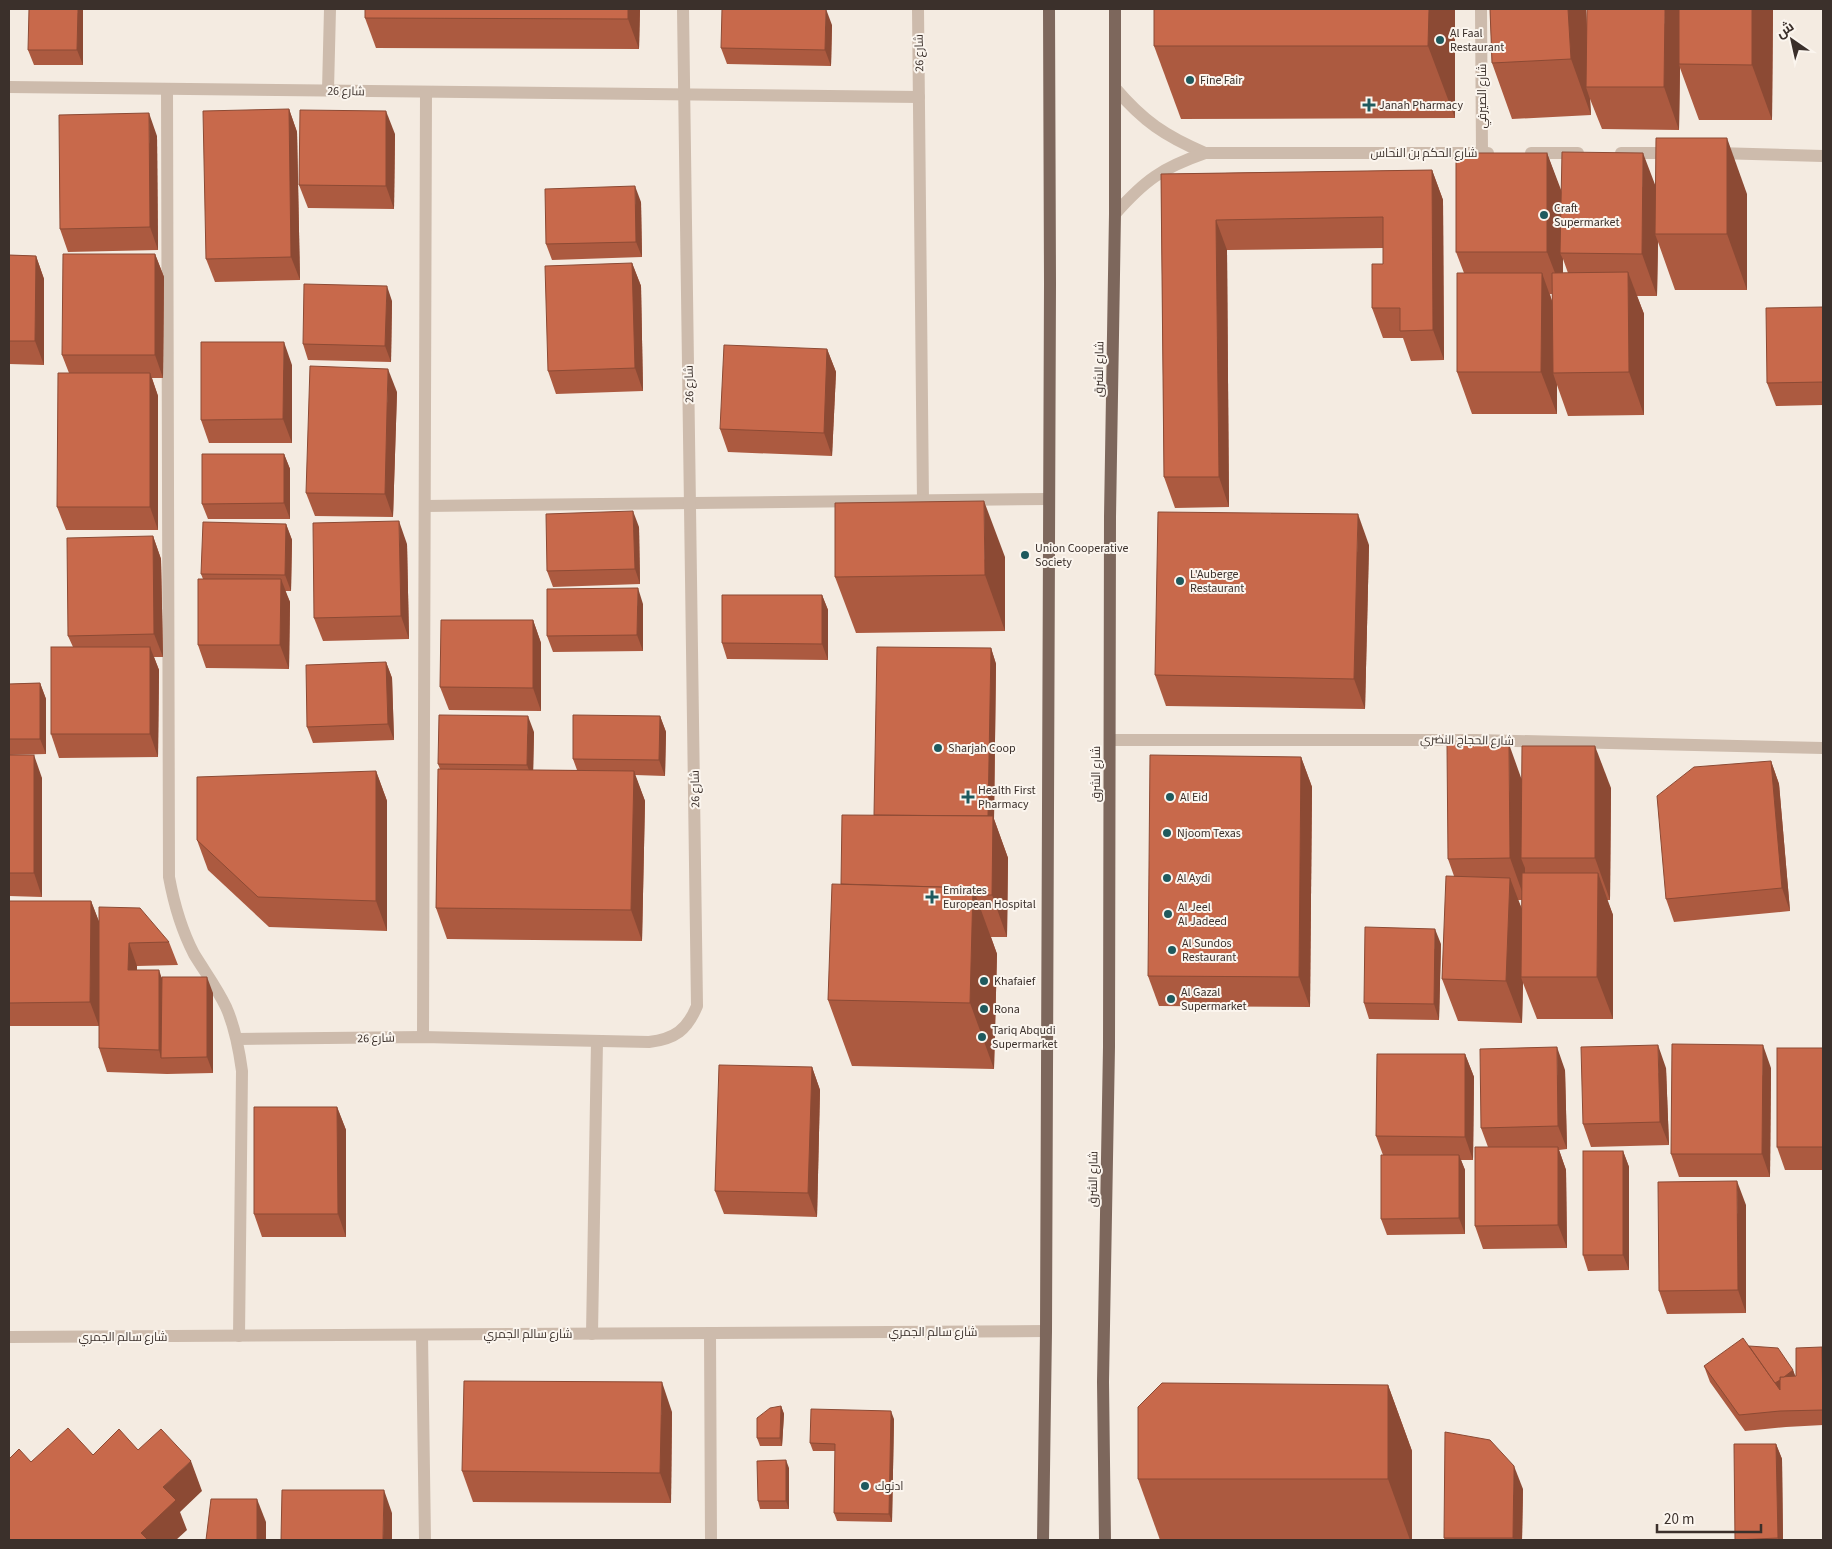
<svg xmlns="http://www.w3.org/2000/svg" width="1832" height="1549" font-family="'Source Sans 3',Cairo,sans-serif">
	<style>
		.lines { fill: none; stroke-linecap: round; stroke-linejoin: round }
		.minor { stroke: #cdbbac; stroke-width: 12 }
		.major { stroke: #7d675c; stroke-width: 12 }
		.wall { fill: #ac5a40; fill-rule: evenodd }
		.shaded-wall { fill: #8c4a34 }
		.building { fill: #c8694b; stroke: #8c4a34 }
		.poi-dot { fill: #1f5a5e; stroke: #fbf5ee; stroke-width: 2 }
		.labels { text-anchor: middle; stroke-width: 4; stroke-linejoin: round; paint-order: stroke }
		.poi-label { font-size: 12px; fill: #3b302b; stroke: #fbf5ee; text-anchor: start }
		.street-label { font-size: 12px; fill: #3b302b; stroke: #fbf5ee }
	</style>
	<rect width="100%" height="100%" fill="#f4ebe1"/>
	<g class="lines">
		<g class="minor">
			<polyline points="918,9 923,501"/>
			<polyline points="1481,9 1482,153"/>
			<polyline points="9,87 919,97"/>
			<path d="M1115,88c28,33 50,48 90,65"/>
			<path d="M167,89l2,788c5,27 12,52 25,77 11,18 23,34 32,53 9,20 13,42 16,64l-3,265"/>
			<polyline points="328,90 330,9"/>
			<polyline points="1531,153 1578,153"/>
			<polyline points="1621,153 1671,153"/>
			<polyline points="1716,153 1823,156"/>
			<path d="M1115,214c30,-34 47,-46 90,-61h283"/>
			<polyline points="425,506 1049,499"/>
			<polyline points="1110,740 1476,740 1823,748"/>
			<polyline points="423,1037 426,92"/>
			<path d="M237,1039l186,-2 226,5c26,-3 38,-12 48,-36l-14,-997"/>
			<polyline points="710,1333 711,1540"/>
			<polyline points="592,1334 597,1041"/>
			<polyline points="422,1335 425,1540"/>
			<polyline points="9,1337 1046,1331"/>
		</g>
		<g class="major">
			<polyline points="1043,1540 1046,1331 1050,284 1049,9"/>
			<polyline points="1105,1540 1103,1382 1109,1047 1110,517 1115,214 1115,9"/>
		</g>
	</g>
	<g class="wall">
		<polygon points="83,9 83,65 34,65 28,50"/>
		<polygon points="640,9 639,49 376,48 365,18"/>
		<polygon points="1455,9 1455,118 1181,119 1154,46"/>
		<polygon points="1490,9 1586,9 1587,34 1773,9 1772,120 1699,120 1680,68 1679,130 1602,129 1590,99 1591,115 1512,119 1492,63"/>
		<polygon points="832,25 831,66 727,64 721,48"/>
		<polygon points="289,109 297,132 300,280 215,282 206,259"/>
		<polygon points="395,134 394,209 308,208 299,185"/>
		<polygon points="157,136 158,250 68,252 60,229"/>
		<path d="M1547,153l14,39 94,-6 92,8v96h-72l-17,-48 -1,54h-20l7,18v101l-76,1 -11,-31v29h-85l-15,-42 7,-99 -8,-21zM1563,259l5,14h-5zM1550,294h2v7z"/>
		<polygon points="1432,170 1443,200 1444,360 1411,361 1403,338 1383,338 1372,308 1383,264 1383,248 1227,250 1229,507 1175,508 1164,477 1161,174"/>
		<polygon points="641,202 642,257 552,260 546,244"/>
		<polygon points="155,254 164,277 163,378 152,378 158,396 158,530 66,530 57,507 69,373 62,355"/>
		<polygon points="9,255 36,256 44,279 44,365 9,364"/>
		<polygon points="632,263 641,286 643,391 556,394 548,371"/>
		<polygon points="392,301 391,362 308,360 303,344"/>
		<polygon points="1823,307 1823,405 1776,406 1767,383"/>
		<polygon points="827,349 836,372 832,456 728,452 720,429"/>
		<polygon points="292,365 292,443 209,443 201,420"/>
		<polygon points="397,392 393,517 315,516 306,493"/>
		<polygon points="284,454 290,469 290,519 208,519 202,504"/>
		<polygon points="286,524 292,540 291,591 285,591 290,602 289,669 206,668 198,645 203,579 201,574"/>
		<polygon points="639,527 640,584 553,587 547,571"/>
		<polygon points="153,536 161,559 163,657 154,657 159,670 158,757 59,758 51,734 73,647 68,636"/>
		<polygon points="407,544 409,639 323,641 314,618"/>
		<polygon points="1369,545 1365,709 1166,706 1155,675"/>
		<polygon points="1005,557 1005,631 856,633 835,577"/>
		<polygon points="822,595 828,610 828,660 727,659 722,643"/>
		<polygon points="643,604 643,651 553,652 547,636"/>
		<polygon points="533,620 541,643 541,711 449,710 440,687"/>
		<polygon points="991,648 996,664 994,819 1008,858 1007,937 991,937 997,954 994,1069 852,1066 828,1000 841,884 874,815"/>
		<polygon points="386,662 392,678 394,740 313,743 307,727"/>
		<polygon points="40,683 46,699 46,754 9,755 9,684"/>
		<polygon points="660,716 666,732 665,776 635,775 645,801 642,941 447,939 436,908 440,769 438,764 534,732 533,770 577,770 573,759"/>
		<polygon points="9,755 42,778 42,897 9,896"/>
		<polygon points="1301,757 1312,787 1310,1007 1159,1006 1148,976"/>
		<polygon points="1771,761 1779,784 1790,911 1674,922 1666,899"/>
		<polygon points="376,771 387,801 387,931 269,927 208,870 197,840"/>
		<path d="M1522,778l89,10 -1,112h-3l6,15v104h-76l-14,-36 -1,40 -64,-2 -16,-42 12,-103 -6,-17zM1518,900h4v9z"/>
		<polygon points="9,901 91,901 99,922 169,942 178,965 137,966 137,970 213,993 213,1073 167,1074 107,1072 99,1048 99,1026 9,1026"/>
		<polygon points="1441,944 1439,1020 1369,1019 1364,1003"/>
		<polygon points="1823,1048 1823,1170 1785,1170 1777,1147"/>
		<polygon points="1465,1054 1474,1077 1473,1160 1461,1160 1465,1170 1465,1234 1387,1235 1381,1219 1383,1155 1376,1136"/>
		<polygon points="812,1067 820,1090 817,1217 724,1214 715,1191"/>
		<polygon points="1666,1068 1669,1145 1591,1147 1583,1124"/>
		<polygon points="1771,1068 1770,1177 1679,1177 1671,1154"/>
		<polygon points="1565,1070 1567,1149 1559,1150 1566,1170 1567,1248 1483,1249 1475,1226 1488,1147 1481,1128"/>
		<polygon points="337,1107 346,1130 346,1237 262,1237 254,1214"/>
		<polygon points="1623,1151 1629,1167 1629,1270 1588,1271 1583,1255"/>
		<polygon points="1746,1205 1746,1313 1667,1314 1659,1291"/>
		<polygon points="1749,1346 1793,1370 1795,1376 1796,1376 1822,1347 1823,1351 1823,1425 1786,1427 1745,1431 1710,1382 1704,1366"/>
		<polygon points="1388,1385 1412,1451 1412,1540 1160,1540 1138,1479"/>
		<polygon points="781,1406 784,1414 782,1446 760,1446 757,1438"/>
		<polygon points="672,1412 671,1503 473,1502 462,1471"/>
		<polygon points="894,1419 892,1522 837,1521 834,1513 835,1451 813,1451 810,1443"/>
		<polygon points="1776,1444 1782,1459 1783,1540 1735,1540"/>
		<polygon points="789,1468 789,1509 760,1509 758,1501"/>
		<polygon points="1523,1489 1522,1540 1445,1540 1444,1538"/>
	</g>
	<g class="shaded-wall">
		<polygon points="78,9 83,9 83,65 77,50"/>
		<polygon points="628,9 640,9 639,49 628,19"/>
		<polygon points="826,9 832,25 831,66 825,50"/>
		<polygon points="1429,9 1455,9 1455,118 1428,46"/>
		<polygon points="1568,9 1586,9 1590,87 1586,87 1590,99 1591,115 1571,59"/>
		<polygon points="1665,9 1681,9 1679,64 1680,68 1679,130 1664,87"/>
		<polygon points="1752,9 1773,9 1772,120 1752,65"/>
		<polygon points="289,109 297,132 300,280 291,257"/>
		<polygon points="386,111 395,134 394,209 386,186"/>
		<polygon points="149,113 157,136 158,250 150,227"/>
		<polygon points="1727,138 1747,194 1747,290 1727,234"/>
		<polygon points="1547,153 1563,195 1560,253 1563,259 1563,294 1547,252"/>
		<polygon points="1643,153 1659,195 1655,234 1658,242 1657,296 1642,254"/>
		<polygon points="1432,170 1443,200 1444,360 1433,330"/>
		<polygon points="635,186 641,202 642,257 636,242"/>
		<polygon points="1216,220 1227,250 1229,507 1219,477"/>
		<polygon points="155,254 164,277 163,378 155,355"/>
		<polygon points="36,256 44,279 44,365 35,341"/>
		<polygon points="632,263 641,286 643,391 635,368"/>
		<polygon points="1628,272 1644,314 1644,415 1629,372"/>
		<polygon points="1542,273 1557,315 1553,373 1557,385 1557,414 1541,372"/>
		<polygon points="387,286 392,301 391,362 385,346"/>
		<polygon points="284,342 292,365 292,443 283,419"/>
		<polygon points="827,349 836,372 832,456 824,433"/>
		<polygon points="388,369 397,392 393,517 385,494"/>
		<polygon points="150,373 158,396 158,530 150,507"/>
		<polygon points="284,454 290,469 290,519 284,503"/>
		<polygon points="984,501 1005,557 1005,631 985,575"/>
		<polygon points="633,511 639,527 640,584 635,569"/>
		<polygon points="1358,514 1369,545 1365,709 1354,679"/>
		<polygon points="399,521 407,544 409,639 401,616"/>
		<polygon points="286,524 292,540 291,591 285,575"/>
		<polygon points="153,536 161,559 163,657 154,634"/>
		<polygon points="281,579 290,602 289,669 280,645"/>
		<polygon points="638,588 643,604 643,651 637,635"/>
		<polygon points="822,595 828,610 828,660 822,644"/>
		<polygon points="533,620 541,643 541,711 533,688"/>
		<polygon points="150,647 159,670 158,757 150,734"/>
		<polygon points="991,648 996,664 994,819 1008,858 1007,937 992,895 988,818"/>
		<polygon points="386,662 392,678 394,740 388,724"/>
		<polygon points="40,683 46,699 46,754 40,739"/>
		<polygon points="528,716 534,732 533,781 527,765"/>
		<polygon points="660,716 666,732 665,776 659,760"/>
		<polygon points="1509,744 1524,786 1521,858 1525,868 1525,900 1510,858"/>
		<polygon points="1595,746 1611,788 1610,900 1595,858"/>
		<polygon points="34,755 42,778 42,897 34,873"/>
		<polygon points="1301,757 1312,787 1310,1007 1299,977"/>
		<polygon points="1771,761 1779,784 1790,911 1782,888"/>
		<polygon points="376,771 387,801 387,931 376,901"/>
		<polygon points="634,771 645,801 642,941 631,910"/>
		<polygon points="1598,873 1613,915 1613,1019 1597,977"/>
		<polygon points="1510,878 1526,920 1521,977 1523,983 1522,1023 1506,981"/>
		<polygon points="973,888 997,954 994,1069 970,1003"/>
		<polygon points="91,901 100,924 99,1026 90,1002"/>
		<polygon points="1435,929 1441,944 1439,1020 1434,1004"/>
		<polygon points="129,943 137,966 136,993 128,970"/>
		<polygon points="159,970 167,993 161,1058 159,1050"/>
		<polygon points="207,977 213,993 213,1073 207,1057"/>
		<polygon points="1658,1045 1666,1068 1669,1145 1660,1122"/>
		<polygon points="1763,1045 1771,1068 1770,1177 1762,1154"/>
		<polygon points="1557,1047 1565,1070 1567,1149 1558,1126"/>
		<polygon points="1465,1054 1474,1077 1473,1160 1465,1137"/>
		<polygon points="812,1067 820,1090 817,1217 808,1193"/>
		<polygon points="337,1107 346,1130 346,1237 338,1214"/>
		<polygon points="1558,1147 1566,1170 1567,1248 1558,1225"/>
		<polygon points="1623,1151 1629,1167 1629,1270 1623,1255"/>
		<polygon points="1459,1155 1465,1170 1465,1234 1459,1218"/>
		<polygon points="1737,1181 1746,1205 1746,1313 1738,1290"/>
		<polygon points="1822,1347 1823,1351 1823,1410"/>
		<polygon points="1793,1370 1796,1378 1777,1392 1774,1384"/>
		<polygon points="662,1382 672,1412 671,1503 660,1473"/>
		<polygon points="1388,1385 1412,1451 1412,1540 1410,1540 1388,1479"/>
		<polygon points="781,1406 784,1414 782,1446 780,1438"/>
		<polygon points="891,1411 894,1419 892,1522 889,1514"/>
		<polygon points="1776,1444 1782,1459 1783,1540 1778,1540 1778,1538"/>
		<polygon points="786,1460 789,1468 789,1509 786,1501"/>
		<polygon points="191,1461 202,1491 180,1512 187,1530 176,1540 143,1540 141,1533 163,1487"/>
		<polygon points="1514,1466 1523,1489 1522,1540 1514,1540 1513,1538"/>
		<polygon points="384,1490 392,1513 392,1540 383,1540"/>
		<polygon points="257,1499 266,1522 266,1540 257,1540"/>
	</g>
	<g class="building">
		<polygon points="29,9 78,9 77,50 28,50"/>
		<polygon points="365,9 628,9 628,19 365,18"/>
		<polygon points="722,9 826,9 825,50 721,48"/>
		<polygon points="1154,9 1429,9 1428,46 1154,46"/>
		<polygon points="1490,9 1568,9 1571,59 1492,63"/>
		<polygon points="1587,9 1665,9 1664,87 1586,87"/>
		<polygon points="1679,9 1752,9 1752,65 1679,64"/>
		<polygon points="289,109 291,257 206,259 203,111"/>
		<polygon points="300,110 386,111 386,186 299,185"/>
		<polygon points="149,113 150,227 60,229 59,115"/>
		<polygon points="1656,138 1727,138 1727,234 1655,234"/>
		<polygon points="1562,152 1643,153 1642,254 1560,253"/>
		<rect x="1456" y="153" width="91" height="99"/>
		<polygon points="1432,170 1433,330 1400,331 1400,308 1372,308 1372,264 1383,264 1383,217 1216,220 1219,477 1164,477 1161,174"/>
		<polygon points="635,186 636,242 546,244 545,189"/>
		<polygon points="63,254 155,254 155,355 62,355"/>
		<polygon points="9,255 36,256 35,341 9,341"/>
		<polygon points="632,263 635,368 548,371 545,266"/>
		<polygon points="1628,272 1629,372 1553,373 1552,273"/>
		<polygon points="1457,273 1542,273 1541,372 1457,372"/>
		<polygon points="304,284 387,286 385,346 303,344"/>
		<polygon points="1823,307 1823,382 1767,383 1766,308"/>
		<polygon points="201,342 284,342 283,419 201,420"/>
		<polygon points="724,345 827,349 824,433 720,429"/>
		<polygon points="310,366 388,369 385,494 306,493"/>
		<polygon points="58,373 150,373 150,507 57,507"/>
		<polygon points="202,454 284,454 284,503 202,504"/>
		<polygon points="984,501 985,575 835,577 835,503"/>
		<polygon points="633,511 635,569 547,571 546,514"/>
		<polygon points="1158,512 1358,514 1354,679 1155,675"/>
		<polygon points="399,521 401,616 314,618 313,523"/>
		<polygon points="203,522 286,524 285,575 201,574"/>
		<polygon points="153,536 154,634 68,636 67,538"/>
		<polygon points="198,579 281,579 280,645 198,645"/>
		<polygon points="638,588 637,635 547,636 547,589"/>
		<polygon points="722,595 822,595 822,644 722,643"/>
		<polygon points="441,620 533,620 533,688 440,687"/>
		<rect x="51" y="647" width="99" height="87"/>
		<polygon points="877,647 991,648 988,816 874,815"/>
		<polygon points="386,662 388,724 307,727 306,665"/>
		<polygon points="40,683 40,739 9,739 9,684"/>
		<polygon points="439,715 528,716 527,765 438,764"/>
		<polygon points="573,715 660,716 659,760 573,759"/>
		<polygon points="1447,744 1509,744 1510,858 1448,859"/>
		<polygon points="1522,746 1595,746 1595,858 1521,858"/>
		<rect x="9" y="755" width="25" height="118"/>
		<polygon points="1150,755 1301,757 1299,977 1148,976"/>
		<polygon points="1771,761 1782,888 1666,899 1657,796 1694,767"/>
		<polygon points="438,769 634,771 631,910 436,908"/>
		<polygon points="376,771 376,901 258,897 197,840 197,777"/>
		<polygon points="842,815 993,816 992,895 976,895 973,888 841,884"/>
		<polygon points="1522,873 1598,873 1597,977 1521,977"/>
		<polygon points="1446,876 1510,878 1506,981 1442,979"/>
		<polygon points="832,884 973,888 970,1003 828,1000"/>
		<polygon points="9,901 91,901 90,1002 9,1003"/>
		<polygon points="99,907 140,908 169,942 129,943 128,970 159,970 159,1050 99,1048"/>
		<polygon points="1365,927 1435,929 1434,1004 1364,1003"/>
		<polygon points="162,977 207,977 207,1057 161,1058"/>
		<polygon points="1672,1044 1763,1045 1762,1154 1671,1154"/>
		<polygon points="1658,1045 1660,1122 1583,1124 1581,1047"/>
		<polygon points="1557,1047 1558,1126 1481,1128 1480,1049"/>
		<rect x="1777" y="1048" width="46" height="99"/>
		<polygon points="1377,1054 1465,1054 1465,1137 1376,1136"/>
		<polygon points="719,1065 812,1067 808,1193 715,1191"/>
		<polygon points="254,1107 337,1107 338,1214 254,1214"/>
		<polygon points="1475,1147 1558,1147 1558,1225 1475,1226"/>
		<rect x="1583" y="1151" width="40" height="104"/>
		<polygon points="1381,1155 1459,1155 1459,1218 1381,1219"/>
		<polygon points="1737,1181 1738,1290 1659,1291 1658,1182"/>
		<polygon points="1743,1338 1780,1390 1780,1377 1796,1376 1796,1348 1822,1347 1823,1410 1780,1411 1739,1415 1704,1366"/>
		<polygon points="1749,1346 1778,1348 1793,1370 1784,1377 1780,1377 1780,1380 1775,1383"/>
		<polygon points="464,1381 662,1382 660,1473 462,1471"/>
		<polygon points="1162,1383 1388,1385 1388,1479 1138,1479 1138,1407"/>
		<polygon points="781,1406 780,1438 757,1438 757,1418 770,1408"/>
		<polygon points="811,1409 891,1411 889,1514 834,1513 835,1444 810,1443"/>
		<polygon points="68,1428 93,1455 119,1429 138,1450 161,1429 191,1461 163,1487 176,1500 141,1533 148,1540 9,1540 9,1459 19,1449 31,1462"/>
		<polygon points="1445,1432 1490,1440 1514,1466 1513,1538 1444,1538"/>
		<polygon points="1734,1444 1776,1444 1778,1538 1735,1540"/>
		<polygon points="786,1460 786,1501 758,1501 757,1461"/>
		<polygon points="282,1490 384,1490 383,1540 281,1540"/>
		<polygon points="211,1499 257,1499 257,1540 206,1540"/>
	</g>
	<g class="poi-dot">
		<circle cx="1440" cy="40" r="5"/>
		<circle cx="1190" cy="80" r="5"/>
		<path d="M1366.5 97.5h5v5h5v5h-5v5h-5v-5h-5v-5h5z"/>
		<circle cx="1544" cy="215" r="5"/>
		<circle cx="1025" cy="555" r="5"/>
		<circle cx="1180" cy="581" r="5"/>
		<circle cx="938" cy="748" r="5"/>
		<path d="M965.5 789.5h5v5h5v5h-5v5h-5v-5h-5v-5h5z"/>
		<circle cx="1170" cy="797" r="5"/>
		<circle cx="1167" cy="833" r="5"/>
		<circle cx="1167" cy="878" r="5"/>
		<path d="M929.5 889.5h5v5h5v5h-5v5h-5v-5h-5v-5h5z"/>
		<circle cx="1168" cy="914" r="5"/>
		<circle cx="1172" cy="950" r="5"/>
		<circle cx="984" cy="981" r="5"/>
		<circle cx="1171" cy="999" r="5"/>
		<circle cx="984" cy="1009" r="5"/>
		<circle cx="982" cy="1037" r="5"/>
		<circle cx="865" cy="1486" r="5"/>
	</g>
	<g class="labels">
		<g class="poi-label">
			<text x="1450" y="37">Al Faal<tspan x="1450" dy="14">Restaurant</tspan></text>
			<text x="1200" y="84">Fine Fair</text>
			<text x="1379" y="109">Janah Pharmacy</text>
			<text x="1554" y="212">Craft<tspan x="1554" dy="14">Supermarket</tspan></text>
			<text x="1035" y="552">Union Cooperative<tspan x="1035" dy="14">Society</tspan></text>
			<text x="1190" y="578">L'Auberge<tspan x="1190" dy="14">Restaurant</tspan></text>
			<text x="948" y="752">Sharjah Coop</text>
			<text x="978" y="794">Health First<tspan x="978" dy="14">Pharmacy</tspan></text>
			<text x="1180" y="801">Al Eid</text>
			<text x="1177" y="837">Njoom Texas</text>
			<text x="1177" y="882">Al Aydi</text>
			<text x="943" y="894">Emirates<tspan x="943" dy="14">European Hospital</tspan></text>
			<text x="1178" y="911">Al Jeel<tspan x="1178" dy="14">Al Jadeed</tspan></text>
			<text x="1182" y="947">Al Sundos<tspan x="1182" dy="14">Restaurant</tspan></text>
			<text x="994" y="985">Khafaief</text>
			<text x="1181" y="996">Al Gazal<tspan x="1181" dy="14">Supermarket</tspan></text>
			<text x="994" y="1013">Rona</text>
			<text x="992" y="1034">Tariq Abqudi<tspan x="992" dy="14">Supermarket</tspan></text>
			<text x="875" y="1490">ادنوك</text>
		</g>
		<g class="street-label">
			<text transform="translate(919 53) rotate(-91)" y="4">شارع 26</text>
			<text transform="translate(346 91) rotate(1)" y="4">شارع 26</text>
			<text transform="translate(1482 96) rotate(-90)" y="4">شارع الصيرفي</text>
			<text x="1424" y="157">شارع الحكم بن النحاس</text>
			<text transform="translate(1099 369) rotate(-89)" y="4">شارع الشرق</text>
			<text transform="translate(689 384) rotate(-91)" y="4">شارع 26</text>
			<text transform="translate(1467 740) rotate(1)" y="4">شارع الحجاج النضري</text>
			<text transform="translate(1096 774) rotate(-90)" y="4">شارع الشرق</text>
			<text transform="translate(695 789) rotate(-91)" y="4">شارع 26</text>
			<text transform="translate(376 1038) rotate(-1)" y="4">شارع 26</text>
			<text transform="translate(1093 1179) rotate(-89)" y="4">شارع الشرق</text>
			<text x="933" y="1336">شارع سالم الجمري</text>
			<text x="528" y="1338">شارع سالم الجمري</text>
			<text x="123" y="1341">شارع سالم الجمري</text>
		</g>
	</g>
	<rect width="1832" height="1549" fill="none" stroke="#3b302b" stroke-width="20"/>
	<g transform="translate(1792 40) rotate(326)" stroke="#fbf5ee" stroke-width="4" paint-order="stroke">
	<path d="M0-4L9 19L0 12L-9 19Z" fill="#3b302b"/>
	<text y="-8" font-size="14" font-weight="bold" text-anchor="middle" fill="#3b302b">ش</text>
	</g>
	<path d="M1657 1524v8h104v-8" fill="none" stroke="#3b302b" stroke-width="2.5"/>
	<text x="1664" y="1524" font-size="15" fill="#3b302b" stroke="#fbf5ee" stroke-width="4" paint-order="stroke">20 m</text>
</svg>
